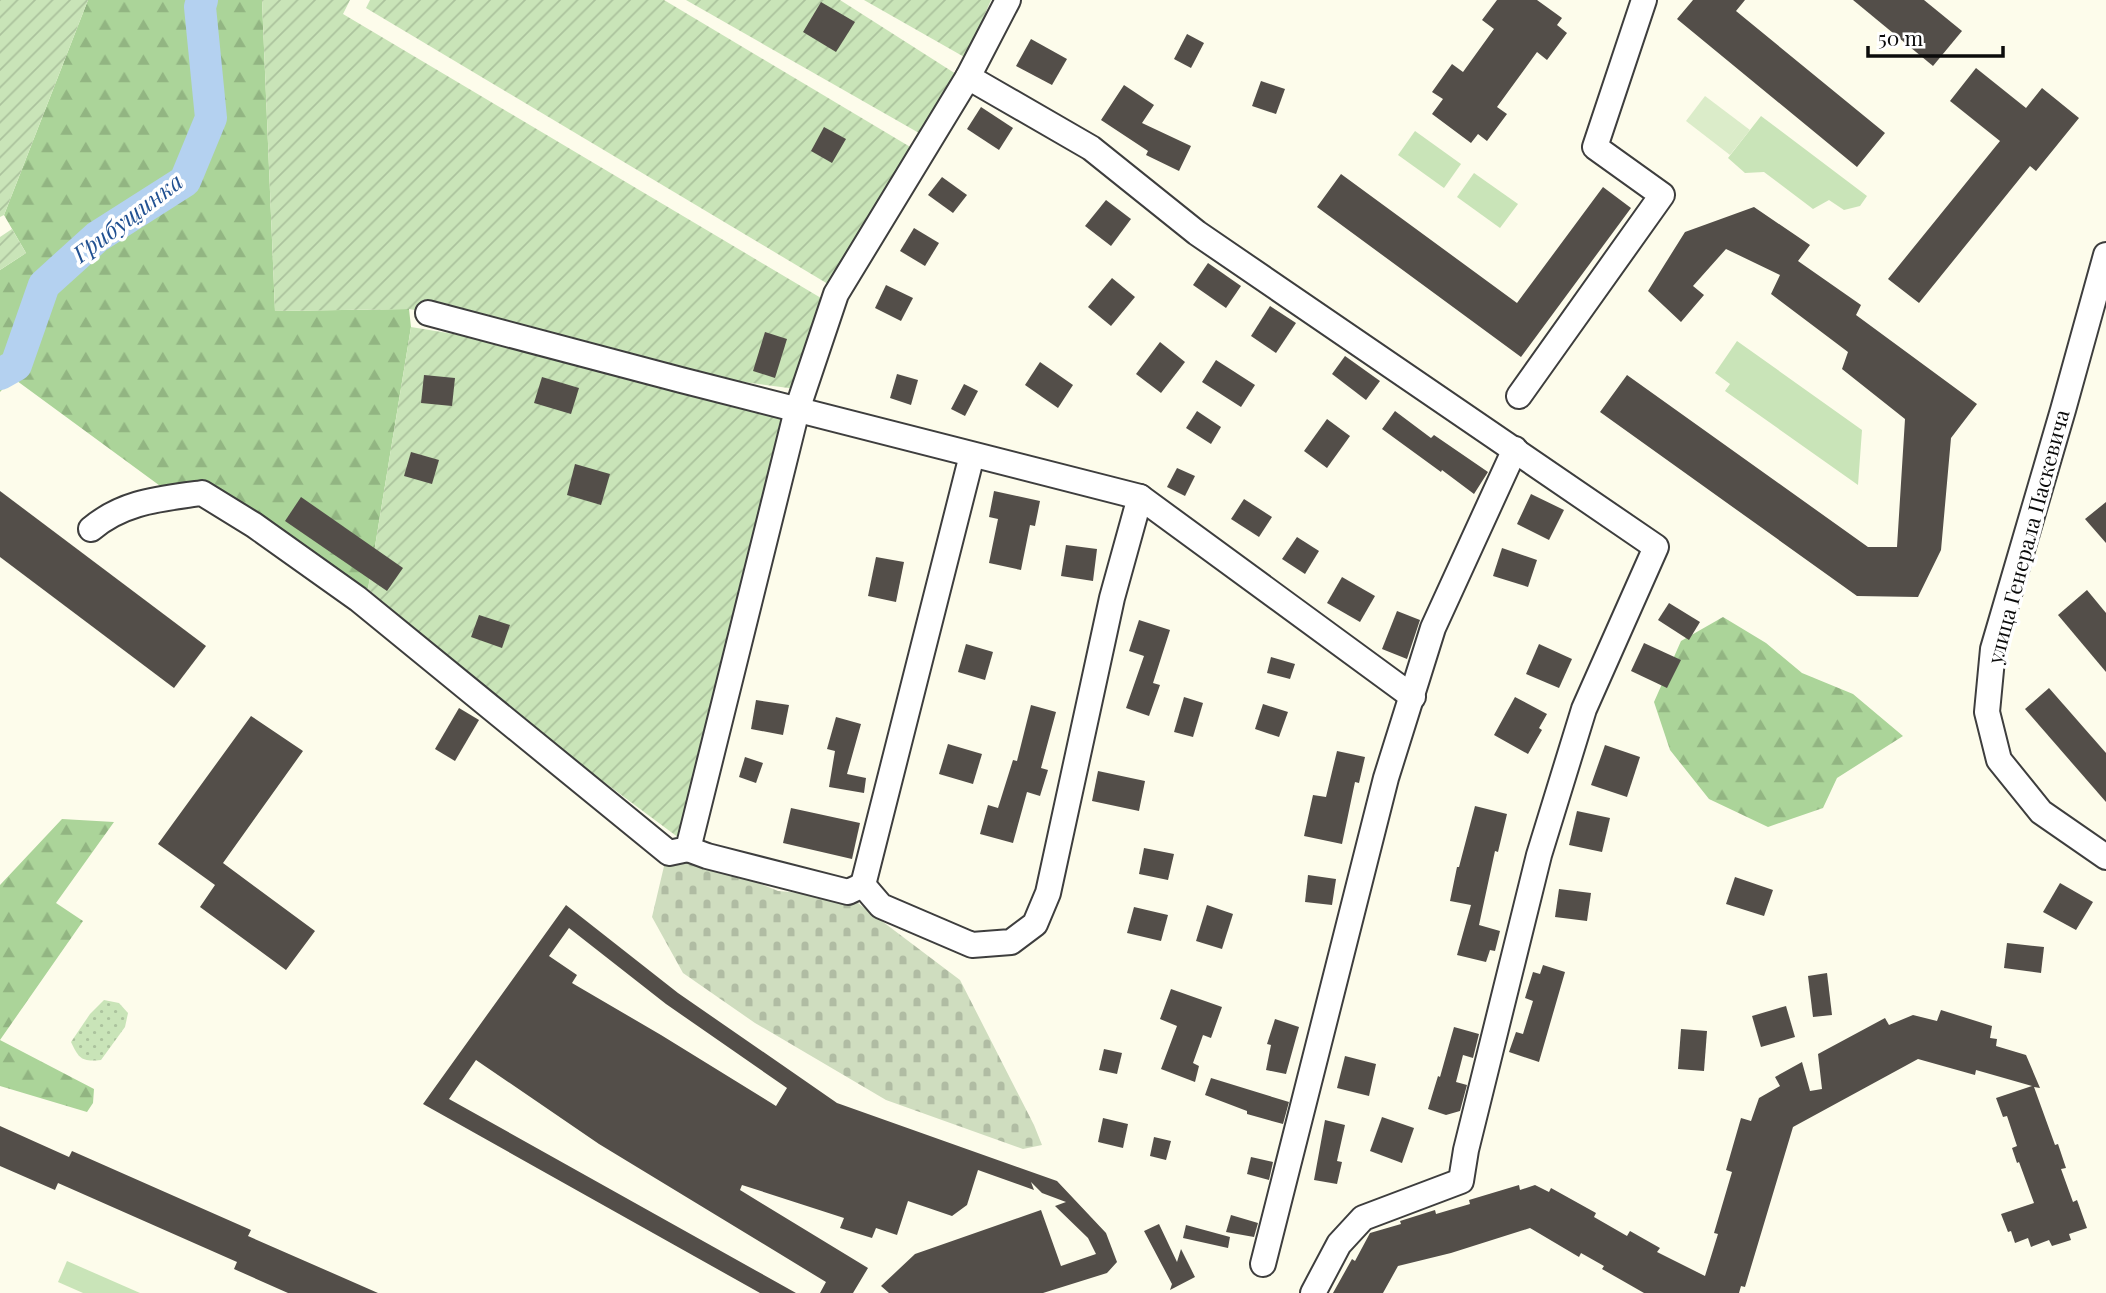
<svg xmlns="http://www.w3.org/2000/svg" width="2106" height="1293" font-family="'Playfair Display',serif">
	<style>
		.grass { fill: url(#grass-dots) }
		.forest { fill: url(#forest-firs) }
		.cemetery { fill: url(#cemetery-stones) }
		.park { fill: #c9e4b8 }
		.garden { fill: url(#garden-furrows) }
		.pitch { fill: #dbecc9 }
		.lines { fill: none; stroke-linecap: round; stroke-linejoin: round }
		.river { stroke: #b4d1f0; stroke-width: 32 }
		.building { fill: #534e49; fill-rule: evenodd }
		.minor-casing { stroke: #3e3e3e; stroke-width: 28 }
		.minor { stroke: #fff; stroke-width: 24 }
		.labels { text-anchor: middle; stroke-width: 7; stroke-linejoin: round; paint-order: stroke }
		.street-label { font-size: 21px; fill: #0b0b0b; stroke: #fff }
		.water-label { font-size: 23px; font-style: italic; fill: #205091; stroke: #fff }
	</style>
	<defs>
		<pattern id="grass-dots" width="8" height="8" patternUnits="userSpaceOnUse" patternTransform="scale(1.75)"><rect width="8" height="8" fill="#c9e4b8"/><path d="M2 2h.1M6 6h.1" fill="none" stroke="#abc29d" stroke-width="1.8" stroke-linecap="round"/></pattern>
		<pattern id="forest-firs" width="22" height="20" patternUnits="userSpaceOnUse" patternTransform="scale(1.75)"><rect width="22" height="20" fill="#abd499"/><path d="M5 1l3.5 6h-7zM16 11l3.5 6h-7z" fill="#92b582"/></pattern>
		<pattern id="cemetery-stones" width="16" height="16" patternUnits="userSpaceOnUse" patternTransform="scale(1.75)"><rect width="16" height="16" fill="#cfddbf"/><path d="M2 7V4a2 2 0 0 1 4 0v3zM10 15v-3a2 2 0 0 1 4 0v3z" fill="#b0bca3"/></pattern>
		<pattern id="garden-furrows" width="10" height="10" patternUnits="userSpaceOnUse" patternTransform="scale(1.75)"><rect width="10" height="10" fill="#c9e4b8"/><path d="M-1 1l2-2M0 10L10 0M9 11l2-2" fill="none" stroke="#abc29d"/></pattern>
	</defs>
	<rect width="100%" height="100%" fill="#fdfceb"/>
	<path class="grass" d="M104,1000l15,3 9,10 -3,14 -24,33c-19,2 -22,-1 -30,-18l19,-28z"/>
	<g class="forest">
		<polygon points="88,0 262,0 275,311 409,309 411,327 368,589 208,483 167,491 13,378 0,392 0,270 26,253 4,215"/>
		<polygon points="1723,617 1766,643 1802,673 1853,694 1903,736 1837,778 1823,808 1768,827 1709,799 1670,750 1654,702 1681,641"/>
		<polygon points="62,819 114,822 56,903 83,921 0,1040 94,1089 93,1103 87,1112 0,1086 0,885"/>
	</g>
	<polygon class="cemetery" points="700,859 778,891 850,897 960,980 1034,1125 1042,1145 1023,1149 886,1100 755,1023 683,973 652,917 665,862"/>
	<g class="park">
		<polygon points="1761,116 1867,196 1860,206 1844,210 1829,200 1813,209 1764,172 1745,173 1728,158"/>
		<polygon points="1415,131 1461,164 1444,188 1398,155"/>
		<polygon points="1474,173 1518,204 1500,228 1457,197"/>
		<polygon points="1737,341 1862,430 1858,485 1725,391 1730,384 1715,373"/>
		<polygon points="67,1261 140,1293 83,1293 58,1282"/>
	</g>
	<g class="garden">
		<polygon points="0,0 88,0 4,215 0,217"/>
		<polygon points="262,0 350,0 343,14 821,298 796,389 729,380 528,331 409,309 275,311"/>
		<polygon points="370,0 664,0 912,148 828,284 366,8"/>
		<polygon points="686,0 840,0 956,74 919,133"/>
		<polygon points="864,0 991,0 966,58"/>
		<polygon points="12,229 26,253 0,270 0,237"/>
		<polygon points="411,327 515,344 791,406 679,838 506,709 368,589"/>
	</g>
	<polygon class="pitch" points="1705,96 1750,130 1730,155 1686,121"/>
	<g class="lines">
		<polyline class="river" points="0,374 16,365 44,285 97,237 185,181 211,118 200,7 202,0"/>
	</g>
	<g class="building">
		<polygon points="1497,0 1537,0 1562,18 1557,25 1567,33 1547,60 1537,52 1497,107 1507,114 1487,141 1478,134 1471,143 1432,114 1443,99 1432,92 1452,64 1463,72 1494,29 1482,20"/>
		<polygon points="1693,0 1745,0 1736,11 1885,133 1857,167 1677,19"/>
		<polygon points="1853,0 1924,0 1962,31 1933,66"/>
		<polygon points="821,2 855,22 836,52 803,32"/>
		<polygon points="1187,34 1204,43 1191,68 1174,59"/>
		<polygon points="1031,39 1067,59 1052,85 1016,66"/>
		<polygon points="1976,68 2026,108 2042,88 2079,118 2036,171 2030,166 1919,303 1888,279 2000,141 1950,101"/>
		<polygon points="1261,81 1285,89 1276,114 1252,106"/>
		<polygon points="1124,85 1154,105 1142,123 1191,146 1179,171 1146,155 1148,151 1101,120"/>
		<polygon points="981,107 1013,128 999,150 967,129"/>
		<polygon points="824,127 846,139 832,163 811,151"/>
		<polygon points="1341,174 1517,303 1603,187 1631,208 1521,357 1317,207"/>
		<polygon points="942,177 967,195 953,213 928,195"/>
		<polygon points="1106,200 1131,219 1111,246 1085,226"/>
		<polygon points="1754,207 1810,245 1798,261 1861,305 1856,315 1977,404 1951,438 1941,550 1918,597 1857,596 1600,412 1627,375 1868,547 1897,547 1905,419 1842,369 1848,352 1771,294 1780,275 1726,249 1693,286 1704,295 1681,322 1648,291 1685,232"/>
		<polygon points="914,228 939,243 925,266 900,251"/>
		<polygon points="1208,263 1241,286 1226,308 1193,285"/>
		<polygon points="1112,278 1135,297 1111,326 1088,307"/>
		<polygon points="886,285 913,298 901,321 875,308"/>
		<polygon points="1270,306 1296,323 1276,353 1251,336"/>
		<polygon points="765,332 787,339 775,378 753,371"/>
		<polygon points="1160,342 1185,362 1161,393 1136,374"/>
		<polygon points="1345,356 1380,381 1366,400 1332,374"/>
		<polygon points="1216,360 1255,385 1241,407 1202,382"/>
		<polygon points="1040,362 1073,385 1058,408 1025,385"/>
		<polygon points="897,374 918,380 911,405 890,398"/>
		<polygon points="424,375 455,378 452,406 421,403"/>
		<polygon points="542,377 579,388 571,414 534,403"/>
		<polygon points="964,384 978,391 965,416 951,409"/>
		<polygon points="1197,411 1221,427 1211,444 1186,428"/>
		<polygon points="1395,411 1431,438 1434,435 1488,472 1474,494 1442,470 1441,472 1382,429"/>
		<polygon points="1327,419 1350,436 1327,468 1304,451"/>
		<polygon points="411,452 439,460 432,484 404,476"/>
		<polygon points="575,464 610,474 601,505 567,495"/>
		<polygon points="1177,468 1195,476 1185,496 1167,487"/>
		<polygon points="0,491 206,646 174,688 0,557"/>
		<polygon points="994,491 1040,501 1035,526 1030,525 1021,570 989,563 998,519 989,517"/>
		<polygon points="1531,494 1564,510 1549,540 1517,524"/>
		<polygon points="301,497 403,568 387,591 285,521"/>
		<polygon points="1244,499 1272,517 1259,537 1231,519"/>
		<polygon points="2106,502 2106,543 2085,519"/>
		<polygon points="1297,537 1319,551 1305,574 1282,559"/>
		<polygon points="1066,545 1097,549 1093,581 1061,576"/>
		<polygon points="1502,548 1537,560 1528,587 1493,576"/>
		<polygon points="876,557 904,562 896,602 868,596"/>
		<polygon points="1342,577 1375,596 1360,622 1327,603"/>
		<polygon points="2087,590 2106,613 2106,672 2058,615"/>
		<polygon points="1669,603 1700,622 1689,640 1658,620"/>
		<polygon points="1397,611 1420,620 1407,659 1382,649"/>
		<polygon points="479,615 510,625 502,648 471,637"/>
		<polygon points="1139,620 1170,630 1153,683 1160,685 1149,716 1126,708 1144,656 1129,651"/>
		<polygon points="1644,643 1681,660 1667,688 1631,671"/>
		<polygon points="966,644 993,652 985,680 958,672"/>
		<polygon points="1539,644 1572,659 1559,688 1526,674"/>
		<polygon points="1271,657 1295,664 1290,679 1267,673"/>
		<polygon points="2049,688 2106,753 2106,802 2025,709"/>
		<polygon points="1184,697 1203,703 1193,737 1174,732"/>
		<polygon points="1515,697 1547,714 1539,728 1542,730 1528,754 1494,735"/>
		<polygon points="756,700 789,705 783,735 751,729"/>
		<polygon points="1263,704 1288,712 1279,737 1255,729"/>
		<polygon points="1031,705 1056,712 1041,768 1048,770 1040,796 1027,792 1013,843 980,834 988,805 998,808 1013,760 1017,761"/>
		<polygon points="459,708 479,720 455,761 435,749"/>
		<polygon points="251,716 303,751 223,863 315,931 286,970 200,907 215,885 158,844"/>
		<polygon points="836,717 861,724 847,774 866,778 864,793 829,787 835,751 827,749"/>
		<polygon points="948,744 982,754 973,784 939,774"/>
		<polygon points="1605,745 1640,757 1627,797 1591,785"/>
		<polygon points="1337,751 1365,757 1359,783 1355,782 1342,844 1304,836 1313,795 1326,797"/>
		<polygon points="745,757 763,763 756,783 739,777"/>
		<polygon points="1098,771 1145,781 1139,811 1092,801"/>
		<polygon points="1475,806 1507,814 1498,852 1495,851 1479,925 1500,931 1495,951 1490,950 1486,962 1457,955 1471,905 1450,901 1457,867 1459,867"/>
		<polygon points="791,808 860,823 852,859 783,843"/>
		<polygon points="1577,811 1610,818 1602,852 1569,845"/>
		<polygon points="1144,848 1174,854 1168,880 1139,874"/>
		<polygon points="1308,875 1336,879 1332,905 1305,902"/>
		<polygon points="1735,877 1773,890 1764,916 1726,904"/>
		<polygon points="2060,883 2093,902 2076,930 2043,912"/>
		<polygon points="1559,889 1591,893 1587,921 1555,917"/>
		<path d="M566,905l112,88 159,110 220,78 49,52 11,29 -10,11 -64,20h-154l-8,-7 34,-32 126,-44 20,56 35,-12 -8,-16 -33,-32 11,-4 -24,-9 -11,-11 3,8 -56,-20 -11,35 -15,11 -44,-15 -11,34 -21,-7 -4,10 -32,-10 4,-10 -102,-33 -2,5 128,78 -15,25h-33l6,-11 -227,-138 -123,-84 -27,39 347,194h-36l-337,-189zM569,928l97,76 121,84 -11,18 -115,-71 -89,-52 5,-8 -28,-19z"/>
		<polygon points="1207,905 1233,914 1222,949 1196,941"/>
		<polygon points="1134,907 1168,915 1161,941 1127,933"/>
		<polygon points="2007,943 2044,947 2041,973 2004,968"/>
		<polygon points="1543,965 1565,972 1539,1062 1509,1052 1516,1032 1523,1034 1533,1001 1525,998 1533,972 1540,974"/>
		<polygon points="1827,973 1832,1015 1813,1017 1808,976"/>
		<polygon points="1171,989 1222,1007 1211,1038 1203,1035 1193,1063 1199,1066 1195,1082 1161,1069 1177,1026 1160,1019"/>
		<polygon points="1786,1006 1795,1037 1761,1047 1752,1016"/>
		<polygon points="1941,1010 1992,1026 1990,1038 1997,1039 1996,1046 2026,1055 2040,1088 2034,1087 2055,1145 2058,1144 2066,1168 2061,1169 2073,1202 2077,1200 2087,1228 2069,1234 2071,1240 2052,1246 2049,1240 2031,1247 2028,1238 2015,1243 2011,1231 2008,1232 2001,1214 2034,1203 2019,1162 2017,1163 2012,1148 2017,1146 2007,1116 2003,1117 1996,1098 2032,1086 1976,1070 1975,1075 1918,1059 1793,1127 1745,1287 1741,1286 1739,1293 1644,1293 1602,1269 1604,1266 1581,1253 1579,1257 1530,1228 1451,1253 1398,1266 1383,1293 1333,1293 1352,1259 1355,1261 1370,1233 1401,1224 1400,1221 1435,1210 1436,1214 1470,1204 1469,1200 1519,1185 1520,1190 1535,1185 1549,1192 1551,1188 1596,1213 1594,1217 1627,1236 1630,1231 1660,1248 1657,1252 1705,1276 1718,1234 1714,1233 1732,1172 1726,1170 1741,1118 1751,1121 1759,1098 1780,1086 1775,1077 1802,1062 1810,1091 1822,1089 1818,1054 1885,1018 1889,1025 1913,1015 1937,1021"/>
		<polygon points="1275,1019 1299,1027 1286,1074 1266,1070 1271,1045 1267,1044"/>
		<polygon points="1454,1027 1479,1034 1473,1058 1463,1055 1456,1082 1467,1085 1460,1111 1446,1115 1428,1109 1438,1076 1440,1077"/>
		<polygon points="1681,1029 1707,1031 1704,1071 1678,1069"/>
		<polygon points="1104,1049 1122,1053 1117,1074 1099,1070"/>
		<polygon points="1345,1056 1376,1064 1369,1096 1337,1088"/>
		<polygon points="1211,1078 1289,1102 1283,1124 1247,1114 1247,1111 1205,1095"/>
		<polygon points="1382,1117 1414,1128 1402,1163 1370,1151"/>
		<polygon points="1103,1118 1128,1124 1123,1148 1098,1142"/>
		<polygon points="1325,1120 1345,1125 1337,1161 1342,1162 1337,1184 1314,1180"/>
		<polygon points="0,1126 69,1157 72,1151 251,1230 248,1236 378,1293 288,1293 234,1269 237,1262 58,1183 55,1190 0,1166"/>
		<polygon points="1154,1137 1171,1141 1166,1160 1150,1156"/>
		<polygon points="1251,1157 1273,1162 1269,1180 1247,1174"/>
		<polygon points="1231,1215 1258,1223 1254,1237 1226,1232"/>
		<polygon points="1159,1224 1177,1262 1181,1249 1195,1277 1170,1290 1172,1284 1144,1231"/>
		<polygon points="1186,1225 1230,1237 1228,1248 1183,1238"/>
	</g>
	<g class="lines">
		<g class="minor-casing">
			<g id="minor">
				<polyline points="968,77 1091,148 1197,233 1656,547 1584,709 1539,855 1466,1150 1461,1181 1363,1218 1339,1244 1313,1293"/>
				<polyline points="2106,255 2063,410 1993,649 1987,712 1999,760 2041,812 2106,857"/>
				<polyline points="428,313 681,380 1140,497 1413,697"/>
				<polyline points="1519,396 1662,195 1595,147 1644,0"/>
				<path d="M91,529c33,-28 70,-30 111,-36l52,32 104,74 311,254 19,-4 109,-439 39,-116 132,-217 40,-77"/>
				<polyline points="688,849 707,856 848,892 863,885"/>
				<polyline points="863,885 881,906 972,945 1011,942 1035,924 1048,893 1112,598 1140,497"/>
				<polyline points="863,885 972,455"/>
				<polyline points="1263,1264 1386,778 1433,628 1515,449"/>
			</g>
		</g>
		<use href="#minor" class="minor"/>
	</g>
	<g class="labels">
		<g class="street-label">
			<text transform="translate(2029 537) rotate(-75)" y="7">улица Генерала Паскевича</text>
		</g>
		<g class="water-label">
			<text transform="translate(128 218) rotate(-37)" y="8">Грибущинка</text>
		</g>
	</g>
	<path d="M1868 46v10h135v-10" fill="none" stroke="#0b0b0b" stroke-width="3.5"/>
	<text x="1878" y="46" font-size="21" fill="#0b0b0b" stroke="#ffffff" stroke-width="5" paint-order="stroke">50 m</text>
</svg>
